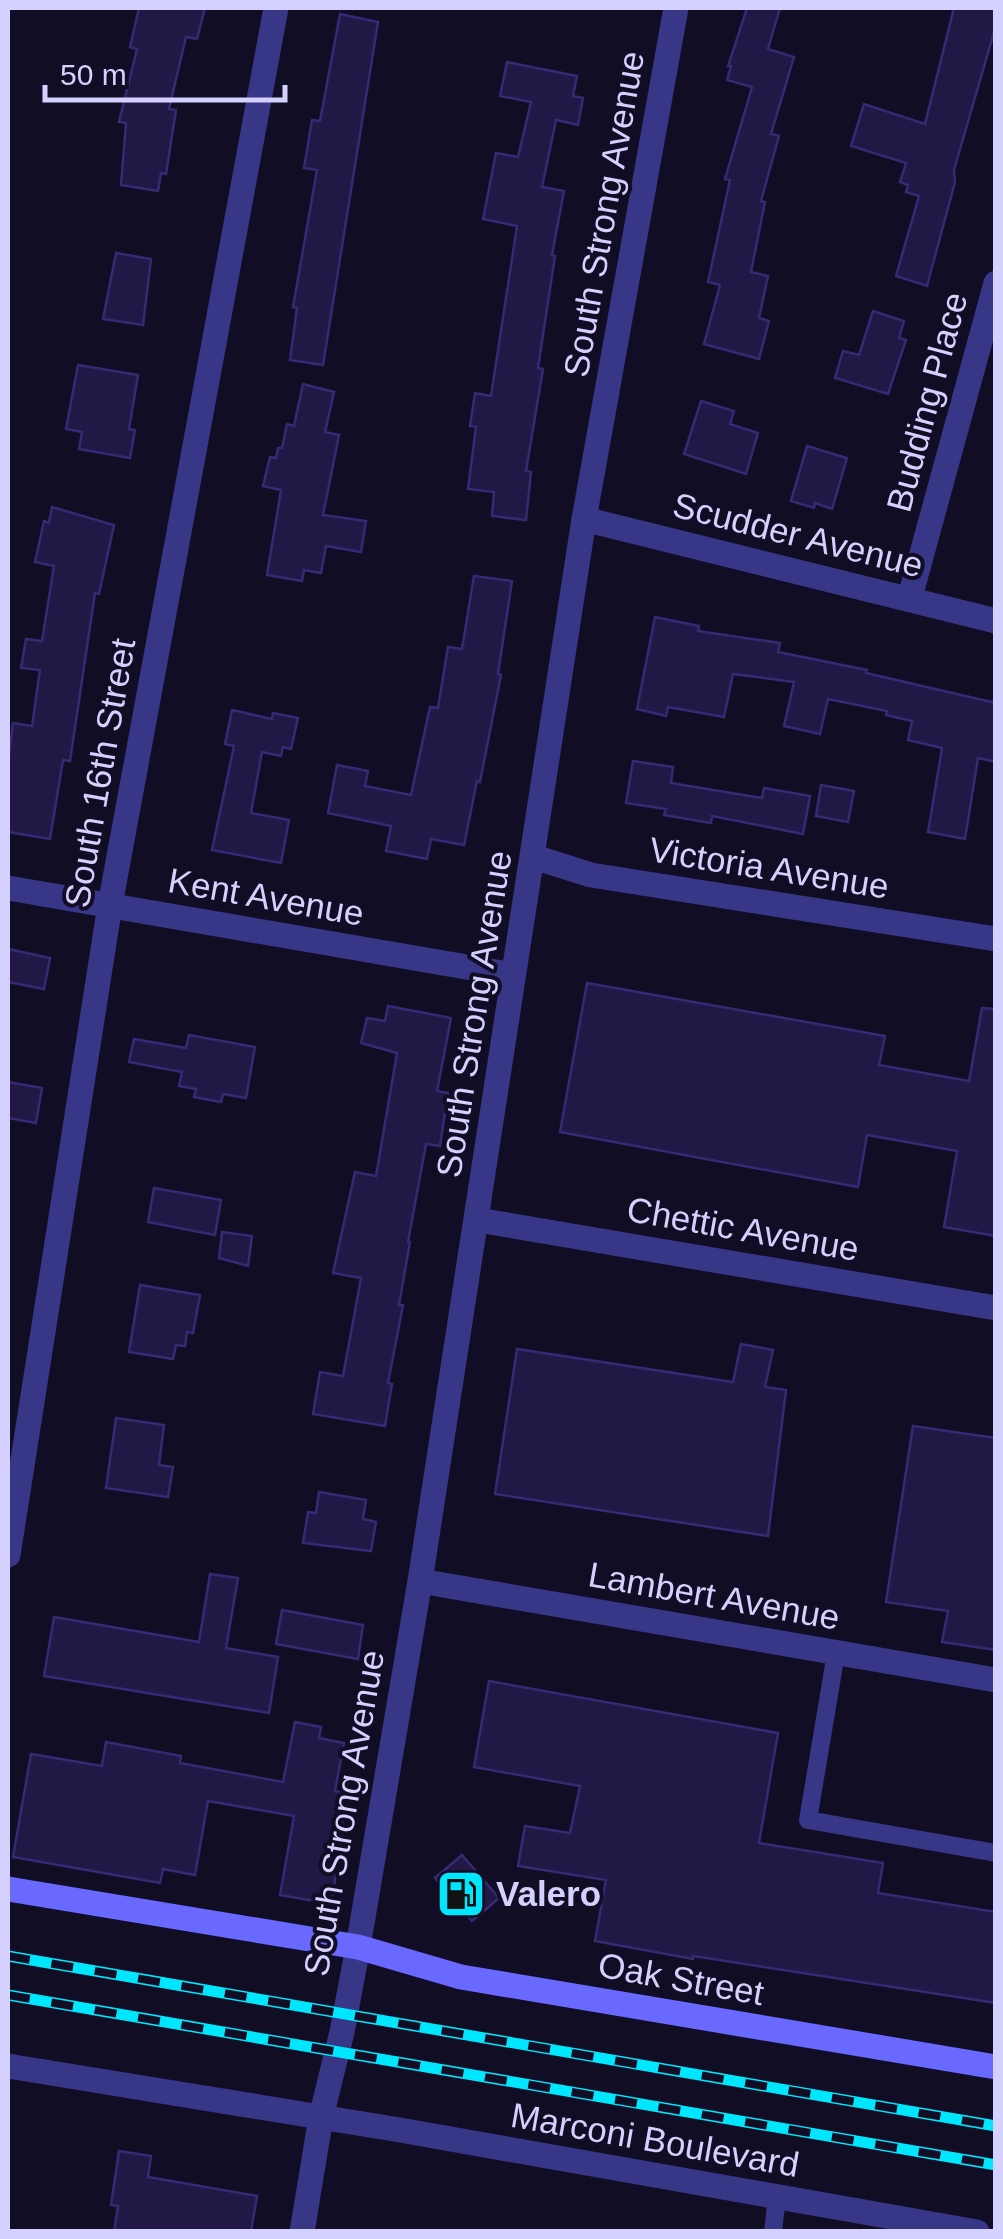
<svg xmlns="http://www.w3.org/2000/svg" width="1003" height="2239" font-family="Arial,sans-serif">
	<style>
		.building { fill: #211846; stroke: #372974; stroke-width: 2.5 }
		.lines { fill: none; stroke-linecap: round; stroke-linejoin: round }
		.service { stroke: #383686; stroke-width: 18 }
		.minor { stroke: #383686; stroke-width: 25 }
		.tertiary { stroke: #383686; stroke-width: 25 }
		.secondary { stroke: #6968ff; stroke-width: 25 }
		.rail-casing { stroke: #00e6fc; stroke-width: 11 }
		.rail { stroke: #110d25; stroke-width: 8; stroke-dasharray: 22; stroke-linecap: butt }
		.labels { text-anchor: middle; stroke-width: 8; stroke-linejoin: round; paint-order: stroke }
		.street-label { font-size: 35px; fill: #d5d1ff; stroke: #110d25 }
		.poi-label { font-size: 35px; font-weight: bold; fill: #d5d1ff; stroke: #110d25; text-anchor: start }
	</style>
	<rect width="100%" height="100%" fill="#110d25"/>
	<g class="building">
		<polygon points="139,8 205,8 197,39 186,37 169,109 176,110 166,174 161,173 158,191 121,185 126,123 119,122 137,49 130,47"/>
		<polygon points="747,8 780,8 768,49 794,57 771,134 779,136 761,201 765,202 751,272 768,276 759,318 769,321 759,359 704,344 720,285 708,282 730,180 725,179 752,87 727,80 731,66 728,66"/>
		<polygon points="954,8 996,8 996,25 954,170 955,182 927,286 896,276 919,196 906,192 908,185 900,182 906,163 851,146 864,104 925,124"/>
		<polygon points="340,14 378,22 323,365 290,360 297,308 293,307 317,170 304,168 312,120 320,121"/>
		<polygon points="507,62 577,76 573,96 583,98 578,125 556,120 542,187 564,191 552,255 555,256 538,368 543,369 526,471 531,472 526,520 492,516 494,492 468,489 476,427 470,426 475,393 491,396 517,226 483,219 496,153 518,157 531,102 500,96"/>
		<polygon points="116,253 151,259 143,325 103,319"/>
		<polygon points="873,311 904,321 899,338 906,340 888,394 835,378 843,351 859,355"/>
		<polygon points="78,365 138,375 129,429 135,430 130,458 79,449 82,432 66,429"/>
		<polygon points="303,384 334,392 325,432 339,435 323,515 366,521 361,552 326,546 321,573 304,570 302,581 267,575 281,490 263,486 270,457 276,458 278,448 282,448 287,424 294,426"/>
		<polygon points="701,401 734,411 730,424 758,433 746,474 684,454"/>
		<polygon points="807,446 847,458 832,509 815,503 814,508 791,501"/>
		<polygon points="52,507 114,525 99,594 95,593 70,761 63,760 50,839 8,832 8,764 13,723 32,726 40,670 21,668 26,639 42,641 54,566 35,562 44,521 49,523"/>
		<polygon points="474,576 512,581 498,674 501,675 480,782 477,781 464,845 431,839 427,859 386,851 391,826 328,813 337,765 368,771 365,786 411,795 430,707 438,708 448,647 462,649"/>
		<polygon points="655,617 699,626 698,631 780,643 778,652 867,670 866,673 996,703 996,762 978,758 965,839 928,832 942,748 908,740 912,721 886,715 887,711 828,699 820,734 784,726 794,682 733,674 724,717 668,707 666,716 637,709"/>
		<polygon points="232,710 272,719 273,713 298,718 291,749 283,747 281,756 262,752 251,813 289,820 281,863 212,850 234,746 225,744"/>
		<polygon points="633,761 673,767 671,783 762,798 764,788 810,796 803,834 712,816 711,823 664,815 666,809 626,803"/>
		<polygon points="821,785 854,791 848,822 816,816"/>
		<polygon points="8,949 50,958 44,989 8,982"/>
		<polygon points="587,983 885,1036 879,1065 969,1081 982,1008 996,1009 996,1236 944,1227 957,1151 867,1135 858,1187 560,1132"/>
		<polygon points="388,1006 451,1018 437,1091 448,1093 440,1146 426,1144 408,1242 410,1242 399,1305 403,1305 388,1383 392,1384 385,1426 313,1414 320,1372 343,1376 361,1278 333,1273 355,1172 376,1176 397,1053 361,1043 367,1018 385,1021"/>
		<polygon points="189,1035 255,1047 246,1098 223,1094 221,1102 194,1097 196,1089 179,1086 182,1072 129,1062 134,1039 186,1048"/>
		<polygon points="8,1082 42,1088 36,1123 8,1118"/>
		<polygon points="154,1188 221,1200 215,1235 148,1222"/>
		<polygon points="222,1232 252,1236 248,1266 219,1258"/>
		<polygon points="140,1285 200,1295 193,1333 187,1332 185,1346 176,1345 173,1359 129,1352"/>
		<polygon points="741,1344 773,1350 765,1387 786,1390 768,1536 495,1494 517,1349 733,1382"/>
		<polygon points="116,1418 164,1425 159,1465 173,1467 168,1497 106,1488"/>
		<polygon points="913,1426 996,1438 996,1650 942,1642 948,1611 886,1602"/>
		<polygon points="319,1492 366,1500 363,1519 376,1522 371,1551 303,1543 308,1512 316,1513"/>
		<polygon points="210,1574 238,1578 226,1648 278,1657 269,1713 44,1676 54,1617 199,1642"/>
		<polygon points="282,1610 363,1625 358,1659 276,1644"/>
		<polygon points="489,1681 778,1733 759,1843 883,1863 878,1893 996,1912 996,2003 693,1956 693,1959 595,1941 606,1880 518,1866 525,1826 570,1833 580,1786 474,1767"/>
		<polygon points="295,1722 321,1727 319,1738 344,1743 335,1791 346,1793 332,1904 280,1895 294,1816 208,1801 195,1875 163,1869 160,1883 13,1857 31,1754 102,1766 106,1742 181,1756 180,1763 283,1782"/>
		<polygon points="462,1855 499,1898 472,1921 435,1878"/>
		<polygon points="119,2151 151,2156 148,2177 257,2196 251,2232 114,2232 118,2206 111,2205"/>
	</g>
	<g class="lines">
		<g class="service">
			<polyline points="836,1653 808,1820 996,1853"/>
			<polyline points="773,2232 777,2197"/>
		</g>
		<g class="minor">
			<polyline points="584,519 996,621"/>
			<polyline points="910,597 996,283"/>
			<polyline points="534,857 591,875 996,939"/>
			<polyline points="8,888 513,975"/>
			<polyline points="478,1220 996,1308"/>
			<polyline points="8,1555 110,905 276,8"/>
			<polyline points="420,1581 996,1680"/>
		</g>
		<g class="tertiary">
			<polyline points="8,2066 400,2130 977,2232"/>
			<polyline points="302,2232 321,2117 342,2032 358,1947 420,1581 584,519 676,8"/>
		</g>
		<polyline class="secondary" points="8,1889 358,1947 461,1977 996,2067"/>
		<g class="rail-casing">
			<g id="rail">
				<polyline points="8,1956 996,2126"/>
				<polyline points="8,1995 996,2165"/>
			</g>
		</g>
		<use href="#rail" class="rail"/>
	</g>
	<defs>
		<g id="fuel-square" transform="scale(2.5)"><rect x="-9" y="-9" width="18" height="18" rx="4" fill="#00e6fc" stroke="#110d25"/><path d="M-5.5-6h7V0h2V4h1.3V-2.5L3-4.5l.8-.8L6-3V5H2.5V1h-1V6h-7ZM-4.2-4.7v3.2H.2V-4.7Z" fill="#111"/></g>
	</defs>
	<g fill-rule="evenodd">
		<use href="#fuel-square" x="461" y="1894"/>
	</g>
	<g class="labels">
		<g class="street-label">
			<text transform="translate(604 214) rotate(-80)" y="12">South Strong Avenue</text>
			<text transform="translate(927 402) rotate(-75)" y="12">Budding Place</text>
			<text transform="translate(798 535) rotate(14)" y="12">Scudder Avenue</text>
			<text transform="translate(100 773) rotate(-80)" y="12">South 16th Street</text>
			<text transform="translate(769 868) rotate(9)" y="12">Victoria Avenue</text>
			<text transform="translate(266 897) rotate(10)" y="12">Kent Avenue</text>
			<text transform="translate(474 1014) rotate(-81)" y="12">South Strong Avenue</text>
			<text transform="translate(743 1229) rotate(10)" y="12">Chettic Avenue</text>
			<text transform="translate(714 1596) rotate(10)" y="12">Lambert Avenue</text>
			<text transform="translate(344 1813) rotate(-80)" y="12">South Strong Avenue</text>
			<text transform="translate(681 1979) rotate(10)" y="12">Oak Street</text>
			<text transform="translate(655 2140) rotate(10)" y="12">Marconi Boulevard</text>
		</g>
		<g class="poi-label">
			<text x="496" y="1906">Valero</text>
		</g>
	</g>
	<rect width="1003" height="2239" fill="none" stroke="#d5d1ff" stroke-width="20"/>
	<path d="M45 85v15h240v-15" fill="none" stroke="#d5d1ff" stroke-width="5"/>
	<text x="60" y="85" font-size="30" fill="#d5d1ff" stroke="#110d25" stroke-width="8" paint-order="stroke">50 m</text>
</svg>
